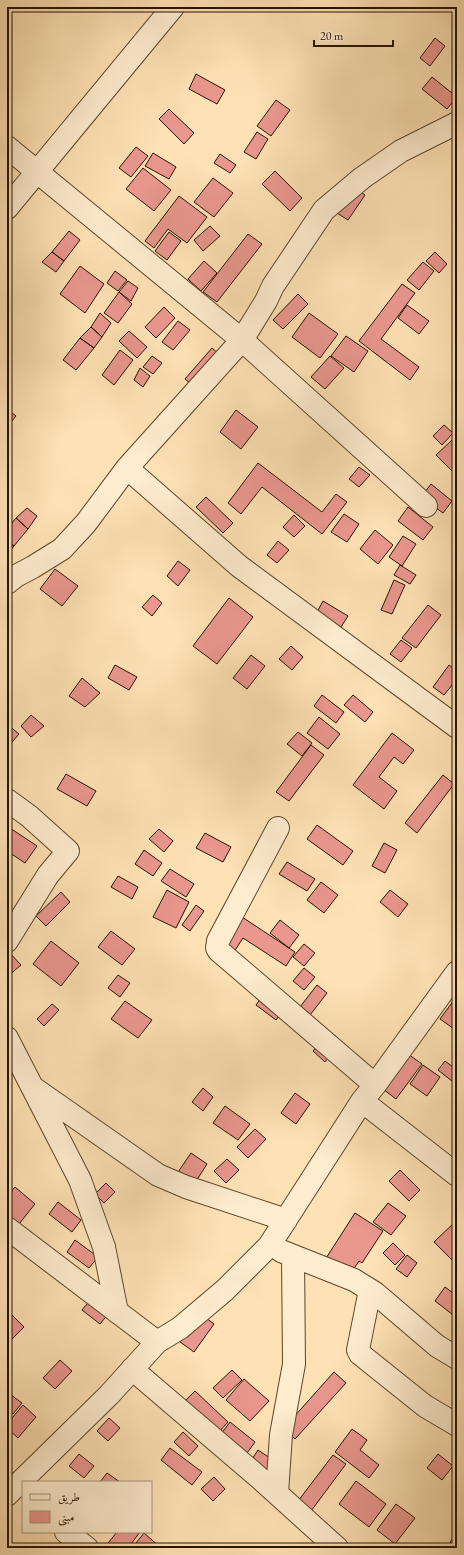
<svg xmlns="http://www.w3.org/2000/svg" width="464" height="1555" viewBox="0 0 464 1555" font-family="'EB Garamond',Amiri,serif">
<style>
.building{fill:#ea978e;stroke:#251300}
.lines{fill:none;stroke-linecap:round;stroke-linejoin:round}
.minor-casing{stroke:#5b462d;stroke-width:24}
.minor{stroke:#feecce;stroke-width:22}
</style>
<rect width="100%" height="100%" fill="#fee1b4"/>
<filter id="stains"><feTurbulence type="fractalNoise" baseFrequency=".005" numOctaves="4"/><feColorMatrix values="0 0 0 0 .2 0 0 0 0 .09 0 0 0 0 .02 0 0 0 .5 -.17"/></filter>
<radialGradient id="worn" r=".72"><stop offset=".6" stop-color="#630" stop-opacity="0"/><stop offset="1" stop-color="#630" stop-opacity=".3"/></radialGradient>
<path class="building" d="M435 38 445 46 430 66 420 58Z
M196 74 225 90 217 104 189 89Z
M432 77 457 97 447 109 422 89Z
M276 100 290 110 271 136 257 126Z
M169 109 194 133 184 144 159 119Z
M257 132 268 139 256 159 244 152Z
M136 147 148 156 131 177 119 168Z
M153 153 176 167 169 179 145 166Z
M220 154 236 165 230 173 214 163Z
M143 168 171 190 154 211 126 189Z
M275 171 302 198 290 211 262 184Z
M213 178 233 193 214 217 194 202Z
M354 187 365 195 348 220 337 213Z
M179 196 207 217 187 243 168 229 154 248 145 241Z
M210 226 220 236 203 251 194 240Z
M69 231 80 240 64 261 52 252Z
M169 232 181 241 167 260 155 251Z
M248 234 262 244 217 302 203 292Z
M52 252 64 261 56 272 42 262Z
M435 252 447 264 439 273 426 261Z
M204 261 217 273 201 291 188 279Z
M423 262 434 271 419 290 407 280Z
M80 266 104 284 85 313 60 294Z
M115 271 127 280 118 291 107 283Z
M128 281 138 288 131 301 119 292Z
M402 284 415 293 381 339 419 367 410 380 359 341Z
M119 292 132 304 118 323 104 313Z
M298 294 308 304 283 329 273 320Z
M407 305 429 321 419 334 398 318Z
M164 307 175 318 156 338 145 327Z
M100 313 111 323 102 337 91 327Z
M309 313 338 334 320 358 292 337Z
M178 321 190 330 173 350 162 342Z
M91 327 102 337 94 348 80 338Z
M129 331 147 347 137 358 119 341Z
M346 336 368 351 354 372 331 356Z
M80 338 94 348 76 370 63 360Z
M212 348 223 358 197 389 185 379Z
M120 350 133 360 114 385 102 375Z
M152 356 162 363 153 374 143 367Z
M330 356 344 368 325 389 311 377Z
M140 368 150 376 143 387 134 380Z
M7 409 16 416 7 427Z
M236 410 258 427 241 449 220 432Z
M444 425 453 433 442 445 433 436Z
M452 440 457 445V473L455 474 436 455Z
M258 463 322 512 336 494 347 502 322 534 262 487 241 514 228 503Z
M359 467 370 475 359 487 349 479Z
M431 484 452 501 443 513 421 497Z
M206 497 233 523 223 533 196 507Z
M408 507 433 527 423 540 398 521Z
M27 508 37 516 28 529 16 518Z
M344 514 359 524 347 542 331 532Z
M294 515 305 526 294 537 283 527Z
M16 518 28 529 14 546 7 540V529Z
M375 530 393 545 378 564 360 549Z
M403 536 416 544 402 566 389 557Z
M7 541 14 546 7 555Z
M278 541 289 550 277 563 267 555Z
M178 561 190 570 178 586 167 576Z
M400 565 416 575 410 584 394 575Z
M55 569 78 586 62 606 40 589Z
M394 580 405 585 392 614 381 610Z
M153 595 162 603 152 616 142 607Z
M229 598 253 617 217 664 193 646Z
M323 601 348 616 339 630 315 616Z
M428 605 441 615 416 648 402 638Z
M401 640 412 648 401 662 390 654Z
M291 646 303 657 292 670 279 659Z
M251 655 265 666 247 689 233 678Z
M115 665 137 677 129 690 108 678Z
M449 665 457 671V679L444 695 433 687Z
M82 678 100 693 85 707 69 696Z
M322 695 344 712 336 723 314 706Z
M353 695 373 712 365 722 344 705Z
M31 715 44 726 31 737 21 726Z
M319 717 340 734 328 749 307 733Z
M7 724 19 734 7 748Z
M298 732 312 743 302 756 287 744Z
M392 733 414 750 403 764 394 757 379 777 397 791 384 809 353 785Z
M311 745 324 755 289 801 276 792Z
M66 774 96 791 87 806 57 789Z
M443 775 454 784 417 833 405 823Z
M317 825 353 851 343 865 307 839Z
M10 828 37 846 25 863 7 851V833Z
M159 829 173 841 164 852 149 839Z
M205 833 231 847 223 862 196 848Z
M384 843 397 850 385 873 372 866Z
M144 850 162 863 153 876 135 864Z
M287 862 315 879 307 891 279 874Z
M170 869 194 884 186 897 161 881Z
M118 876 138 887 132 899 111 887Z
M321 882 338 895 324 913 307 900Z
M167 890 189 902 176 928 153 917Z
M390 890 408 904 398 917 380 902Z
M61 892 70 902 46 926 36 916Z
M196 905 204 911 190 931 182 925Z
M239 915 295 952 286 966 243 938 224 967 211 958Z
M280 920 299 935 289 948 270 933Z
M111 931 135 949 122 965 98 947Z
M51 941 79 963 61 986 33 964Z
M304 944 315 953 304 966 293 957Z
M7 950 21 965 7 977Z
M304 968 315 977 304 990 293 981Z
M118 975 130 983 120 997 108 988Z
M317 985 327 993 310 1015 300 1007Z
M266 991 286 1007 276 1020 256 1005Z
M457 996V1031L440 1019Z
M125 1001 152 1020 138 1038 111 1019Z
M52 1004 59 1010 44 1026 37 1019Z
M324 1038 336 1049 325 1062 313 1051Z
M408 1054 422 1064 396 1099 383 1089Z
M445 1061 457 1070V1085L438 1070Z
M423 1065 440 1077 427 1096 410 1084Z
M203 1088 213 1097 203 1111 192 1102Z
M295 1093 310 1104 296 1124 281 1113Z
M225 1106 250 1124 238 1140 213 1123Z
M255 1129 266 1139 248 1158 237 1147Z
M191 1153 207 1164 193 1186 176 1175Z
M227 1159 239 1170 226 1183 214 1171Z
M400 1170 420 1190 409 1201 389 1181Z
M106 1183 115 1192 104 1203 95 1194Z
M15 1187 35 1204 19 1224 7 1215V1196Z
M58 1202 81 1220 72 1232 49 1214Z
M388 1203 406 1216 391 1235 373 1222Z
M355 1213 383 1231 362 1263 359 1261 345 1282 321 1266Z
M457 1220V1264H456L434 1242Z
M75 1240 98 1257 89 1268 67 1252Z
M393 1243 405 1255 395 1265 383 1253Z
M407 1255 417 1263 407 1277 396 1269Z
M445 1287 457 1296V1318L435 1301Z
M92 1298 109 1313 100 1324 82 1310Z
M7 1310 24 1327 7 1344Z
M197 1311 214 1324 194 1352 176 1339Z
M60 1360 72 1371 55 1389 43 1378Z
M232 1370 242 1380 223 1398 213 1388Z
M334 1372 346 1383 295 1439 284 1428Z
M244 1379 269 1401 250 1421 226 1400Z
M195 1391 228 1422 206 1446 183 1403Z
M7 1392 22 1403 13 1414 7 1409Z
M23 1405 36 1417 18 1438 7 1428V1424Z
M109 1418 120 1428 108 1441 97 1431Z
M230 1422 255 1442 247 1453 221 1434Z
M352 1429 367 1440 360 1450 379 1465 369 1478 335 1452Z
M183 1432 198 1446 189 1456 174 1442Z
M170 1448 202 1472 192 1485 161 1460Z
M258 1450 276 1462 261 1485 243 1473Z
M79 1454 94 1466 84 1478 69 1466Z
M438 1454 453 1466 442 1480 427 1468Z
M333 1455 346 1464 308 1515 295 1505Z
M107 1473 120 1482H100Z
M214 1477 225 1489 213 1501 201 1489Z
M356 1481 386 1504 369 1527 339 1504Z
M396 1504 415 1518 395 1544 377 1530Z
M117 1532H140L128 1548H104Z
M144 1533 161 1548H132Z
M457 1533V1548L450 1542Z"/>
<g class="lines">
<defs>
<path id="minor" d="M7 147 242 340 426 506
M7 208 173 7
M127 468 239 566 457 727
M7 583 16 576 33 567 62 549 86 523 127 468 242 340 266 301 273 286 324 210 362 178 401 151 457 123
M7 800 29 816 68 851 48 875 7 941
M278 828 218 941 217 948 219 951 375 1085
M7 1038 80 1180 104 1247 117 1312
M35 1089 158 1175 186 1187 286 1220
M362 1101 457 1175
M7 1228 157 1342
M281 1251 354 1280 375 1293 437 1346 457 1358
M370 1290 358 1350 360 1354 425 1406 457 1425
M132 1369 263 1481 337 1548
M277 1493 281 1435 294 1364 293 1256
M7 1495 109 1395 157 1342 180 1328 225 1290 269 1246 362 1101 375 1085 457 972
M66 1532 87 1548"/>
</defs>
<use href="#minor" class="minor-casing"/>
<use href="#minor" class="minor"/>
</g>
<rect width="464" height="1555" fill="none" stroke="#fee1b4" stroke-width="24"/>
<rect x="8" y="8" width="448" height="1539" fill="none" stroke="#251300" stroke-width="2"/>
<rect x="12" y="12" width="440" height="1531" fill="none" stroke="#251300"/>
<rect x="22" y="1481" width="130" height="52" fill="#feecce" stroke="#a7957c"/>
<rect x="30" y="1494" width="20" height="6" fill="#feecce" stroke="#a7957c"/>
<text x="58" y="1501" font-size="12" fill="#251300">طريق</text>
<rect x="30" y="1511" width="20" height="12" fill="#ea978e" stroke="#a7957c"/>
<text x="58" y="1521" font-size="12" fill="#251300">مبنى</text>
<path d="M314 40v6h79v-6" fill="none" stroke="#251300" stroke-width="2"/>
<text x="320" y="40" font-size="12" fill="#251300" stroke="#feecce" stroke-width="3" paint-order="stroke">20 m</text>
<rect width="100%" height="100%" filter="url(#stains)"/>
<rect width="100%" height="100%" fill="url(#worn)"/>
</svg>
